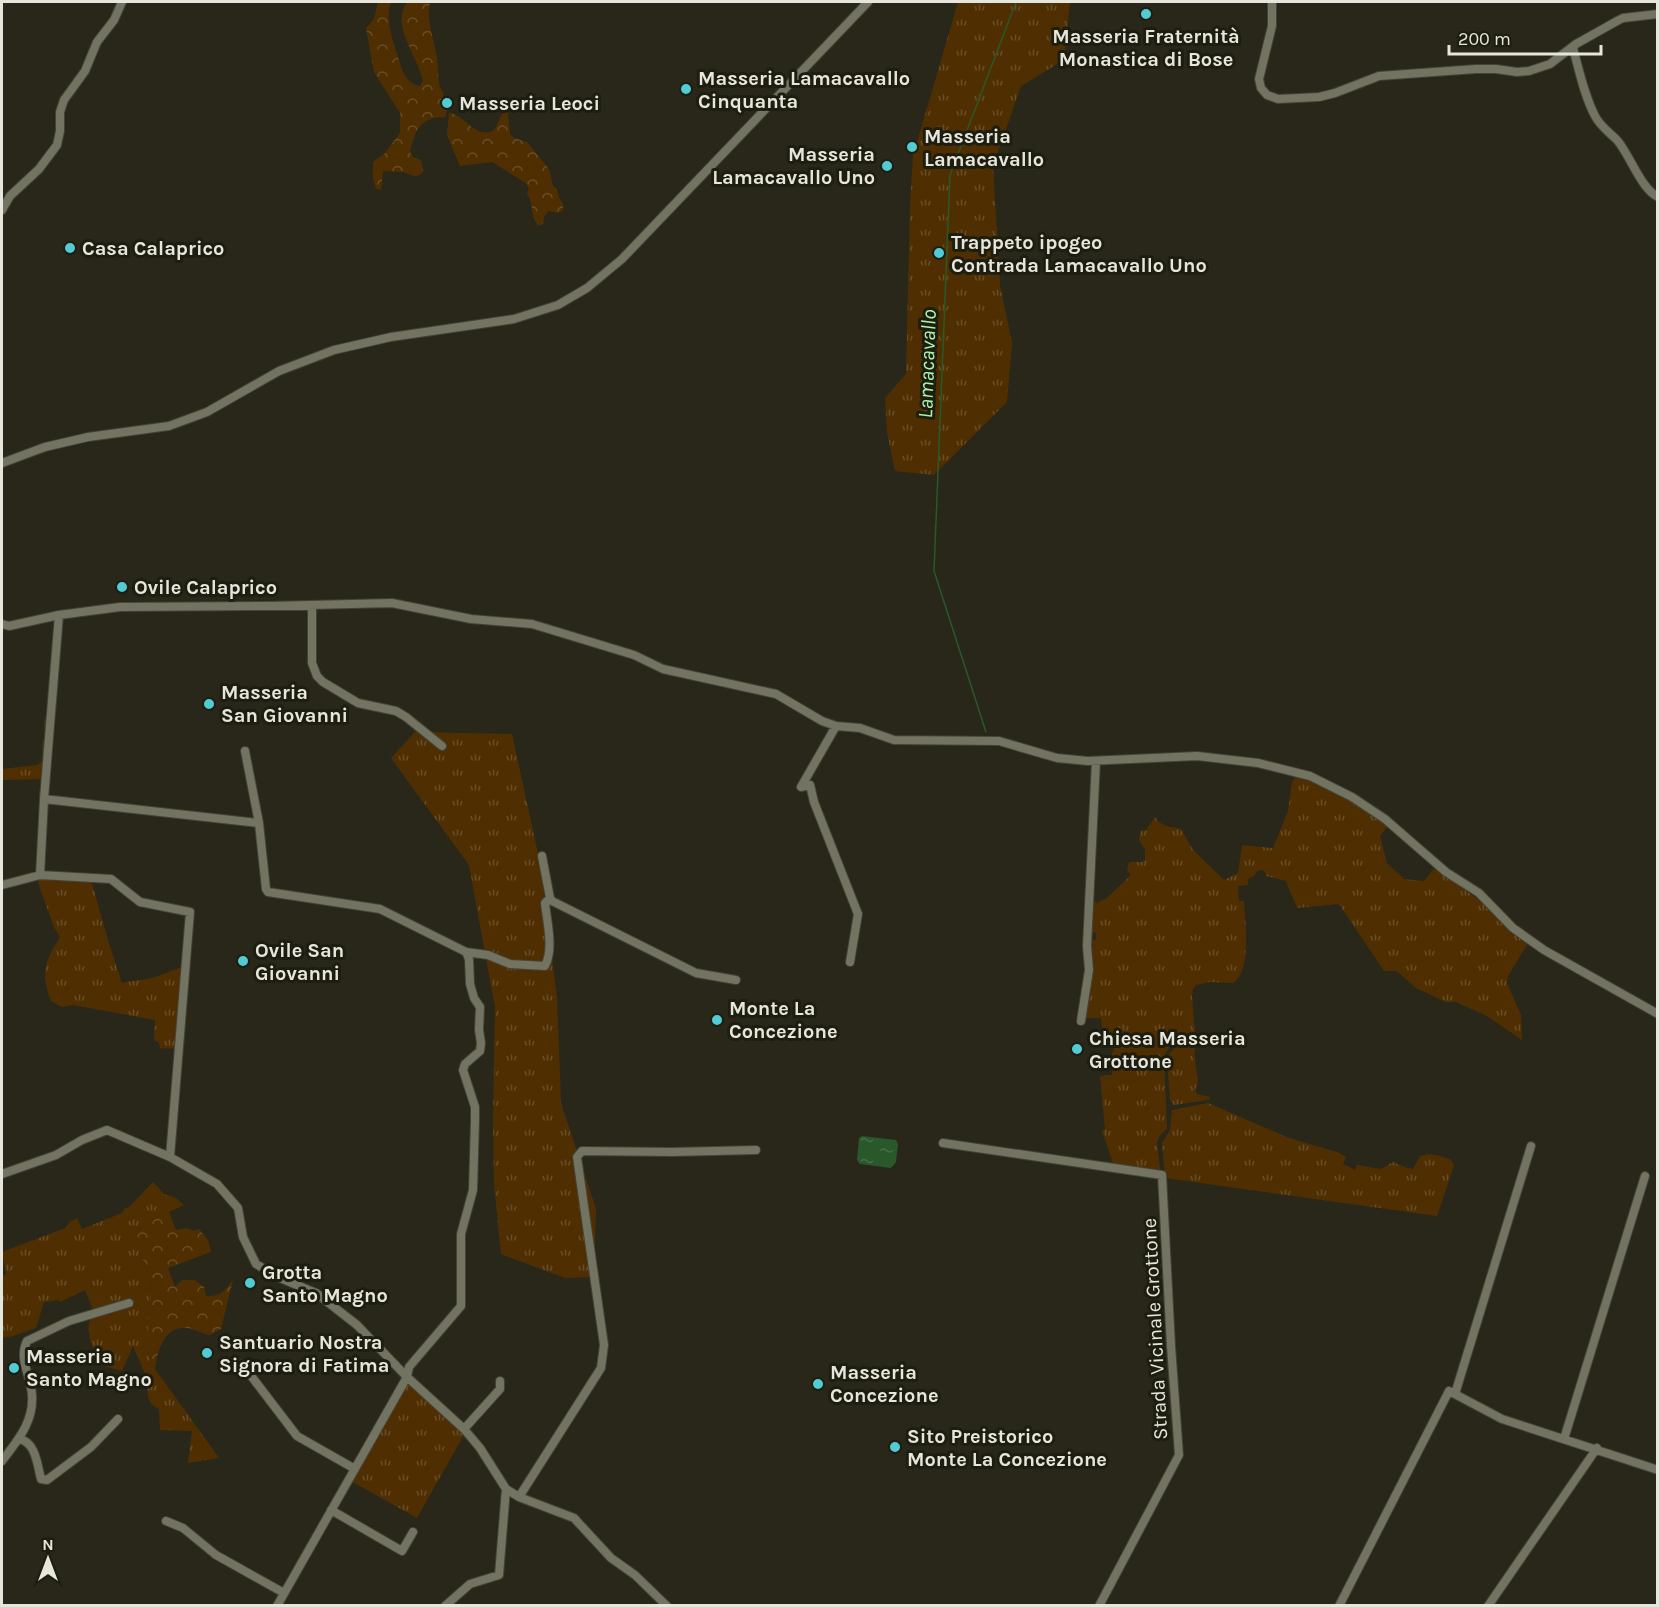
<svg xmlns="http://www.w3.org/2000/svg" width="1659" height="1607" viewBox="0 0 1659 1607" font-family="Karla,sans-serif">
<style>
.grass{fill:url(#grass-tufts)}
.forest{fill:url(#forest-crowns)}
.water{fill:url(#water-ripples)}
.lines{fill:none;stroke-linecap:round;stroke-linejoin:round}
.stream{stroke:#29582a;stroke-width:1.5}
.minor-casing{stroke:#444338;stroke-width:10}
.minor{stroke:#737362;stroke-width:8}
.poi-dot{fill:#51ccd4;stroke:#1e1e10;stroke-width:2}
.labels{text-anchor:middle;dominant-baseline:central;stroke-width:6;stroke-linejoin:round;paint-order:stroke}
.poi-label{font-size:20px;font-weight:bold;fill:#e6e6dd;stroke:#1e1e10;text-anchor:start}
.street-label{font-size:20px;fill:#e6e6dd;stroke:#1e1e10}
.water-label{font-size:21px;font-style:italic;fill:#acf4ac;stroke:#1e1e10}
</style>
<defs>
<pattern id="grass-tufts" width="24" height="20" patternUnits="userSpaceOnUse" patternTransform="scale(1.5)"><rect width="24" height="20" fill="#4f2f02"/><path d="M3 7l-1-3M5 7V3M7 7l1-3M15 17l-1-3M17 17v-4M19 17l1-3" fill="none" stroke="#684d26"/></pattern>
<pattern id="forest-crowns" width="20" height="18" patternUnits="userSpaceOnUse" patternTransform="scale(1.5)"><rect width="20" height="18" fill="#4f2f02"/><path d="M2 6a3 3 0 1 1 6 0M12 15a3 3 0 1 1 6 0" fill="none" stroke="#684d26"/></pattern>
<pattern id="water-ripples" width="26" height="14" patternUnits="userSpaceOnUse" patternTransform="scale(1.5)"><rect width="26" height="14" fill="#29582a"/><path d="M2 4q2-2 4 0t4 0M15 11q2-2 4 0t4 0" fill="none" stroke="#487048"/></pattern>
</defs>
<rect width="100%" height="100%" fill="#282719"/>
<path class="grass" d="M958 2H1070L1064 60 1021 86 993 166 1000 285 1012 343 1007 402 934 475 895 471 887 432 885 398 906 374 910 205 913 156Z
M47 718 41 779 2 780V769L38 765 43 759 42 748 45 732 44 720Z
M415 732 512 734 537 849 543 887 557 998 561 1103 596 1209 594 1277 565 1278 501 1254 494 1184 493 1120 495 1007 469 865 391 758Z
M1297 775 1328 786 1359 805 1388 826 1380 836 1387 863 1404 879 1424 881 1435 868 1484 904 1496 917 1528 943 1508 976 1507 983 1521 1015 1522 1040 1487 1016 1456 1002H1446L1416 988 1397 971H1384L1339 904 1297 908 1286 881 1266 876 1265 872 1262 870 1257 871 1254 876 1248 879V885L1238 886 1239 901H1244C1245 921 1252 971 1233 983L1209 982 1196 985 1193 989 1192 996 1195 1034C1184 1045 1167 1041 1164 1059L1167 1128 1159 1137 1157 1143 1160 1169 1158 1172 1116 1166 1113 1163 1102 1131 1105 1130 1100 1076 1112 1075V1053L1114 1050 1111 1041 1103 1038 1101 1018H1086L1091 973 1092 940H1096V933L1093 932 1090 925 1092 900 1097 903 1107 898 1129 877 1130 874 1127 870 1129 862H1142L1145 860V849L1139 840 1141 831 1146 830 1155 817C1159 826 1172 827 1181 829L1193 850 1224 880 1238 873 1242 845 1273 848 1288 811 1292 782Z
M46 878 91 880 110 947 122 983C133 980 150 980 158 976 166 973 173 970 182 967L177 1049 160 1048 159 1043 154 1040 155 1020 73 1005 62 1007 51 1001C40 972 45 962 60 937L54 927 38 883 39 879Z
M1197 1040 1194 1053 1198 1082 1195 1090 1197 1094 1210 1097 1209 1100 1174 1105 1170 1100 1167 1060C1170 1046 1184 1043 1197 1040Z
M1208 1103 1289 1138 1337 1152 1346 1157 1343 1164 1355 1170 1357 1165 1381 1169 1393 1162 1407 1168 1413 1169 1420 1156C1432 1152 1440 1156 1451 1160L1454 1165 1437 1216 1165 1178 1162 1143 1170 1130 1172 1110Z
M153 1182 164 1194 176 1198 184 1205 131 1230 150 1277 152 1310 150 1362 219 1458 188 1463 192 1431 160 1430 159 1409C145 1403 149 1392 146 1379 144 1368 137 1357 133 1346L122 1371 100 1365C94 1348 81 1329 94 1312L85 1290 60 1302 59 1300 44 1302 36 1328 13 1336 2 1338V1277L6 1274 2 1252 65 1228 70 1222 77 1218 82 1229 122 1213 125 1208H128Z
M407 1377 465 1433 417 1518 351 1481Z"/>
<path class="forest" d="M378 2H391C383 22 397 50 402 70 406 78 411 85 420 86L423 81C418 56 390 26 407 2H430C426 22 434 38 437 58 439 70 436 85 444 94L440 104 448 107 445 117C420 117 415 130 410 152L413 157 421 160 423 171 420 175 414 176 403 172 383 171 381 190 376 189 373 178V162L385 153 400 133V113L374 72 366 28 374 19Z
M505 111 508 112 510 134 514 138 527 142 549 169 553 186 557 189 559 198 563 204V210L558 213 549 211 544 217 543 224 538 226 533 217 531 202 527 193 529 189 526 183 492 162 460 166 447 135 449 113C465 114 474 139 492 131 499 127 498 116 505 111Z
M169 1212 176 1230 187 1228 193 1231 199 1229 208 1240 211 1252 168 1268 175 1287 182 1280H195L204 1287 206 1296C220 1297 225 1291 233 1280L221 1329 210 1335C202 1334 195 1329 187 1328 165 1325 157 1351 155 1369L150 1362 147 1315 152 1310 150 1277 131 1230Z"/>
<path class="water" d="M862 1136 896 1140 898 1144 896 1162 891 1168 860 1164 857 1160 859 1138Z"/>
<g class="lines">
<path class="stream" d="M986 732 934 571 950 175 1016 2"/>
<defs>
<path id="minor" d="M1272 2V26L1259 79 1261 88 1267 95 1278 99 1319 97 1335 93 1379 76 1476 69H1496L1517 72 1529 71 1550 64 1576 44 1617 21 1623 18 1658 14
M1573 48C1579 70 1584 95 1595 116 1600 126 1609 132 1617 140 1630 155 1641 189 1658 197
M2 210 10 196 39 169 57 145 60 131V112L64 100 85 71 97 42 114 20 122 2
M2 463 45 447 88 437 169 426 207 412 279 371 334 350 391 337 514 319 558 305 587 288 622 259 868 2
M312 606V663L317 676 323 682 358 703 396 711 406 717 442 746
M2 624 9 626 59 615 120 607 268 606 392 603 471 619 532 624 634 655 663 669 776 694 822 721 836 726 860 728 894 740 999 741 1057 758 1088 761 1197 756 1258 763 1310 776 1352 797 1385 819 1446 872 1479 893 1513 928 1544 950 1658 1014
M836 726 801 787 810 785 814 802 858 914 850 962
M245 751 259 823 266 889 268 892 380 909 466 952 488 955 510 964 545 966C554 949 547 922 545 903L550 898 552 901 696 973 736 980
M44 799 259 823
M542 856 550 898
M40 875 44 799 59 615
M2 885 40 875 111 879 140 902 190 912 170 1157
M1081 1021 1089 970 1087 946 1096 761
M943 1143 1162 1175 1171 1346 1179 1455 1099 1606
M2 1174 56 1155 82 1140 107 1130 170 1157 217 1184 238 1208 243 1237 256 1264 280 1278 316 1293 357 1325 407 1377 464 1429 480 1448 506 1489 519 1497 574 1518 611 1558 635 1575 667 1606
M242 1364 297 1436 355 1469
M1455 1394 1531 1146
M464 1429 500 1389V1381
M19 1439C36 1442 37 1464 41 1479L47 1480 91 1447 118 1419
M1564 1439 1645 1176
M2 1461C17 1441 34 1422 32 1395 31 1376 18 1359 27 1341L69 1321 129 1303
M519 1497 601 1368 604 1345 577 1157 582 1151 672 1152 756 1150
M331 1510 402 1551 413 1532
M166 1521 183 1528 216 1555 284 1593
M277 1606 407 1377 409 1367 461 1306V1234L473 1190 475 1120V1107L463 1070 465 1064 480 1051 481 1043 479 1030 480 1007 474 998 470 984 469 959 466 952
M445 1606 470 1584 499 1575 506 1489
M1339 1606 1449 1391 1502 1419 1658 1470
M1488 1606 1597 1448"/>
</defs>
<use href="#minor" class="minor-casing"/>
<use href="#minor" class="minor"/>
</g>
<g class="poi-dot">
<circle cx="1146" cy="14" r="6"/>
<circle cx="686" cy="89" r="6"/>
<circle cx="447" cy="103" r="6"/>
<circle cx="912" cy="147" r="6"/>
<circle cx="887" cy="166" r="6"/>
<circle cx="70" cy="248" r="6"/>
<circle cx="939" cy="253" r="6"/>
<circle cx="122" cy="587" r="6"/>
<circle cx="209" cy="704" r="6"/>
<circle cx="243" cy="961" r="6"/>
<circle cx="717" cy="1020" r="6"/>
<circle cx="1077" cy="1049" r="6"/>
<circle cx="250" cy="1283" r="6"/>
<circle cx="207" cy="1353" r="6"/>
<circle cx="14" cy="1368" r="6"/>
<circle cx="818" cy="1384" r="6"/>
<circle cx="895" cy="1447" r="6"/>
</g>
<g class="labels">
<g class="poi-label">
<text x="1146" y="36" text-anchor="middle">Masseria Fraternità<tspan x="1146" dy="23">Monastica di Bose</tspan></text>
<text x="698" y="78">Masseria Lamacavallo<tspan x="698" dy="23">Cinquanta</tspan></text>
<text x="459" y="103">Masseria Leoci</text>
<text x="924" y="136">Masseria<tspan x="924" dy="23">Lamacavallo</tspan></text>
<text x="875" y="154" text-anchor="end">Masseria<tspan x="875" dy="23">Lamacavallo Uno</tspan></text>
<text x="951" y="242">Trappeto ipogeo<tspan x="951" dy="23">Contrada Lamacavallo Uno</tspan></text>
<text x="82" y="248">Casa Calaprico</text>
<text x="134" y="587">Ovile Calaprico</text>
<text x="221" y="692">Masseria<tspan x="221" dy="23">San Giovanni</tspan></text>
<text x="255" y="950">Ovile San<tspan x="255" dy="23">Giovanni</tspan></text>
<text x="729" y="1008">Monte La<tspan x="729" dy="23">Concezione</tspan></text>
<text x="1089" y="1038">Chiesa Masseria<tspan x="1089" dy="23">Grottone</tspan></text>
<text x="262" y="1272">Grotta<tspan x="262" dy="23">Santo Magno</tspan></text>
<text x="219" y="1342">Santuario Nostra<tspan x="219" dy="23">Signora di Fatima</tspan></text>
<text x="26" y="1356">Masseria<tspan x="26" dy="23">Santo Magno</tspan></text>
<text x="830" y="1372">Masseria<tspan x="830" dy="23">Concezione</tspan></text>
<text x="907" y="1436">Sito Preistorico<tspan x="907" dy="23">Monte La Concezione</tspan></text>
</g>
<g class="street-label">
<text transform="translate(1155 1329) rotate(-93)">Strada Vicinale Grottone</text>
</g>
<g class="water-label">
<text transform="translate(927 364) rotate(-88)">Lamacavallo</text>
</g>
</g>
<rect width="1659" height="1607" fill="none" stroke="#e6e6dd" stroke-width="6"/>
<g transform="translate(48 1559)" stroke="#1e1e10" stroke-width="4.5" paint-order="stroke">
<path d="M0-4.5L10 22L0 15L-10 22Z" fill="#e6e6dd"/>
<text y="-9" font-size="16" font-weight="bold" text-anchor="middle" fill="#e6e6dd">N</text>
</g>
<path d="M1449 45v9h152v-9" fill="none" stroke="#e6e6dd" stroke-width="3"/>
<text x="1458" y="45" font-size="18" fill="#e6e6dd" stroke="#1e1e10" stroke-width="4.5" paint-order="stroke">200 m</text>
</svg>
